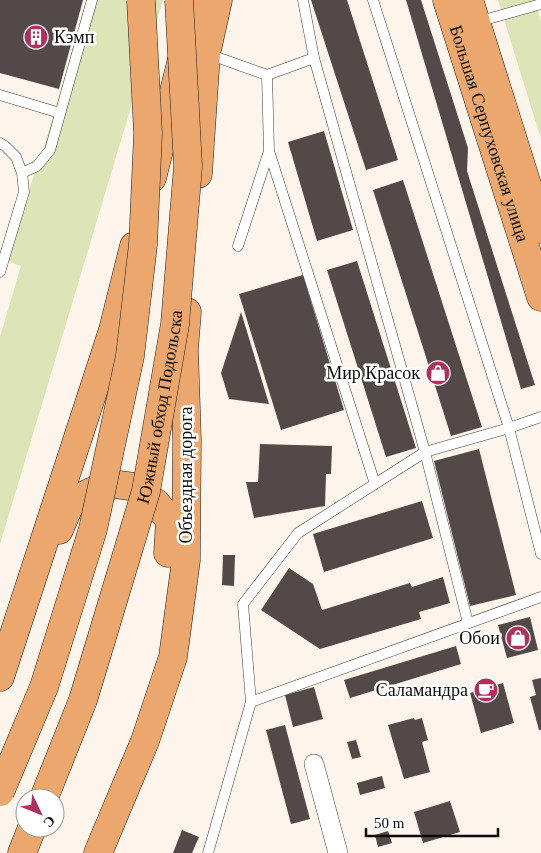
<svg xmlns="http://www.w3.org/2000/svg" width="541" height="853" viewBox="0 0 541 853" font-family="'Times New Roman',serif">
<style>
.green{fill:#dce4b8}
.building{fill:#524948}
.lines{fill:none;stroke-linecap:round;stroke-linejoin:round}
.lane-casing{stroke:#3e3e3e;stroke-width:11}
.street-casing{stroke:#3e3e3e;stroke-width:20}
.primary-casing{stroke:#1c1c1c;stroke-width:29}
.lane{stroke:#fff;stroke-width:10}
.street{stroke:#fff;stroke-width:19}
.primary{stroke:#eba76d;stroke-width:28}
.primary-bridge-casing{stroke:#1c1c1c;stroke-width:29;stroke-linecap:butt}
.primary-bridge{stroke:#eba76d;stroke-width:28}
.labels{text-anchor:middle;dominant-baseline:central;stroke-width:5;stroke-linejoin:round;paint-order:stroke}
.poi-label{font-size:18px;fill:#0b0b0b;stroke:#fff;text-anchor:end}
.street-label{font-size:18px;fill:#0b0b0b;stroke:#fff}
</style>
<rect width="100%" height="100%" fill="#fdf4eb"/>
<path class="green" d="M88 0H163L0 544V337L21 266 4 260 44 147Z
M498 0H534L541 21V139Z"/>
<path class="building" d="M0 0H83L59 89 0 73Z
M311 0H347L398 160 366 170Z
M406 0H421L468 148 467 171 535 385 521 389Z
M324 131 353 230 317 241 288 142Z
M403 180 482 427 451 436 373 190Z
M357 261 416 448 386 457 327 270Z
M303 275 344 410 281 430 239 294Z
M241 312 269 404 229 399 221 373Z
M260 444 332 446 331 474H326L325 506 254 518 246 482H258Z
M479 449 516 595 470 606 434 461Z
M422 501 433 538 324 572 313 534Z
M223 555H235L234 586 222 585Z
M289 568 313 584 322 610 410 583 412 587 443 577 450 603 419 612 421 619 320 649 261 610Z
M530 617 538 650 507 658 498 625Z
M456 646 461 664 350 698 344 680Z
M541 678V730H539L530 697 536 695 532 680Z
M503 683 514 723 481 733 470 693Z
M314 687 323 719 293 727 285 695Z
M414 718 415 720 422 718 428 740 422 742 430 772 404 779 388 725Z
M285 725 310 819 291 824 266 730Z
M356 740 361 757 352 759 347 742Z
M382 776 385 788 360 795 357 783Z
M450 801 460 832 423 843 414 812Z
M182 830 199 837 192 853H173Z
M388 831 392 843 378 847 375 835Z"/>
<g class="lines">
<defs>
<path id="lane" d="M303 0 314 58
M373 0 509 428 541 554
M477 22 541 4
M208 54 267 75 314 58 425 452 468 623
M267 75 269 151 375 484
M0 95 60 113
M0 143 5 146 16 157 22 173 24 192 0 272
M22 173 37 166 50 150 92 0
M238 246 269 151
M251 702 243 604 298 533 425 452 509 428 541 417
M208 853 251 702 541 597"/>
<path id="street" d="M314 764 338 853"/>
<g id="primary">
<path id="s1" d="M447 0 541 297"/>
<path d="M469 0 541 229"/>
<path d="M198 174 206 54 218 0"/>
<path d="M152 178 197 0"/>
<path d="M59 530 71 502 91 492 114 484 135 487 156 503 170 520 168 553"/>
<path d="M0 677 113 330 134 246"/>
<path d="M22 853 32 828"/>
<path d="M98 853 145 741 173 657 186 560 187 440 184 349 187 312"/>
</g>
</defs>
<use href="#lane" class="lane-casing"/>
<use href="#street" class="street-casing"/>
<use href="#primary" class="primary-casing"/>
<use href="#lane" class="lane"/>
<use href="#street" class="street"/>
<use href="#primary" class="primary"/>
<defs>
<g id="primary-bridge">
<path d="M0 792 44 687 93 529 130 356 143 245 148 133 141 0"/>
<path id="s2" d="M44 798 83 700 146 491 175 324 188 166 179 0"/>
</g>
</defs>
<use href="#primary-bridge" class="primary-bridge-casing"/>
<use href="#primary-bridge" class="primary-bridge"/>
</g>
<defs>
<symbol id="building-disc" viewBox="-11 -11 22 22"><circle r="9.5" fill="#ac315c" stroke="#fff"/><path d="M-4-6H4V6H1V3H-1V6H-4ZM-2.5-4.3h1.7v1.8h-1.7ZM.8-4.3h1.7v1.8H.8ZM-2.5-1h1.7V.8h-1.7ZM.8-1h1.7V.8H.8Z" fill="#fff"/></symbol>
<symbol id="shop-disc" viewBox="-11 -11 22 22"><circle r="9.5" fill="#ac315c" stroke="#fff"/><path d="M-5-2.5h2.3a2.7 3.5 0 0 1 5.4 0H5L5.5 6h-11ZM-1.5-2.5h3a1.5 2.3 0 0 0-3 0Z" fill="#fff"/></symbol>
<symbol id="cafe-disc" viewBox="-11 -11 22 22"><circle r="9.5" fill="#ac315c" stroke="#fff"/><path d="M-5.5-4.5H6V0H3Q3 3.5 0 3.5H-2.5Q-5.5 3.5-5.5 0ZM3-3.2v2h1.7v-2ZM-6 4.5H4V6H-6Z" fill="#fff"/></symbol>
</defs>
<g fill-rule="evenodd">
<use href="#building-disc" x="22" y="23" width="28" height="28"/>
<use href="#shop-disc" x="424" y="359" width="28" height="28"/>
<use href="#shop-disc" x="504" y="624" width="28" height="28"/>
<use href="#cafe-disc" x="472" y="676" width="28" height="28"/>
</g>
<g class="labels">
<g class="poi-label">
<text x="54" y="37" text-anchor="start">Кэмп</text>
<text x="420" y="373">Мир Красок</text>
<text x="500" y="638">Обои</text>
<text x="468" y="690">Саламандра</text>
</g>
<g class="street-label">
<text stroke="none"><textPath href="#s1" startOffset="140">Большая Серпуховская улица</textPath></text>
<text stroke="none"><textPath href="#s2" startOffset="409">Южный обход Подольска</textPath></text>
<text transform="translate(186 475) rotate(-90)">Объездная дорога</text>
</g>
</g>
<g transform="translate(40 813) rotate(133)"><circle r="24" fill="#ffffff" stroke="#9d9d9d"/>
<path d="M0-4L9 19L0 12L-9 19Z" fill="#ac315c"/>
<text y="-8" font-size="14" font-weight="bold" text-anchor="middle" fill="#0b0b0b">С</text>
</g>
<path d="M366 828v8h132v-8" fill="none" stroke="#0b0b0b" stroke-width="2.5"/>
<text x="374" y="828" font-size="15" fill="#0b0b0b" stroke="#ffffff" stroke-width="4" paint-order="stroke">50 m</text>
</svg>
